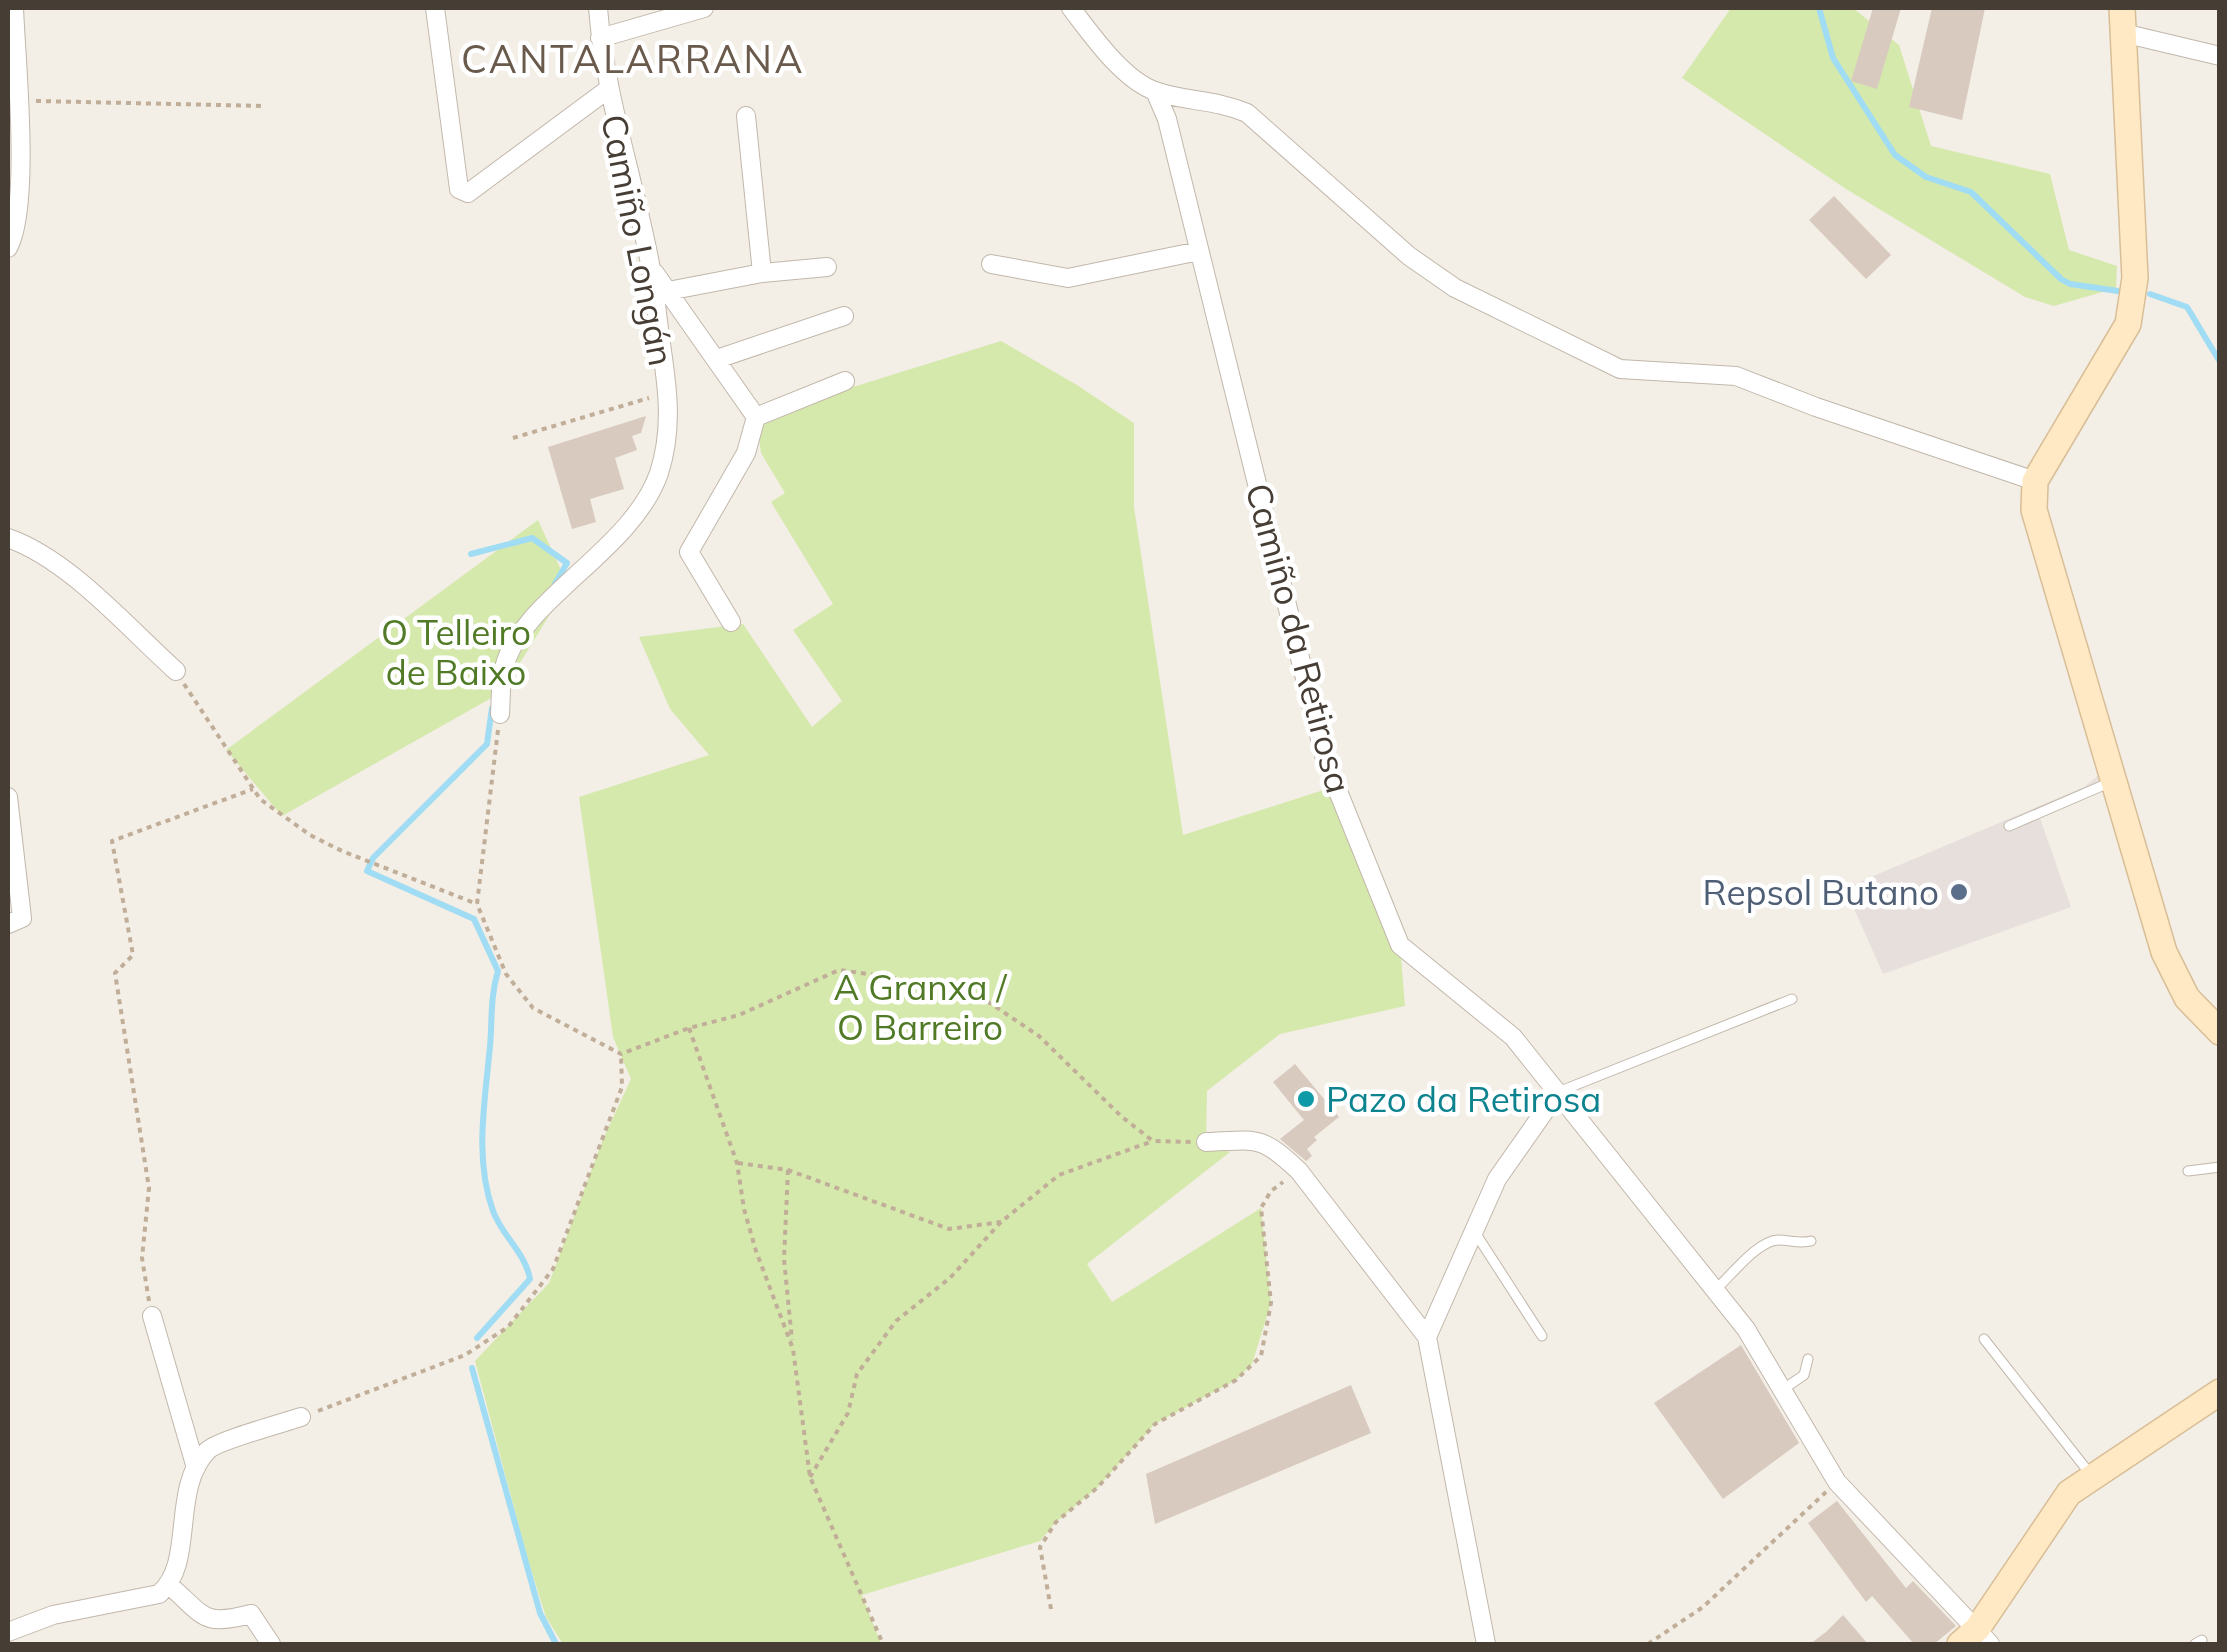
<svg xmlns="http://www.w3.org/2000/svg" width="2227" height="1652" viewBox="0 0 2227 1652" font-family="Mulish,sans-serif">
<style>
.industrial{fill:#e6dfdb}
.green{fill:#d6e9ad}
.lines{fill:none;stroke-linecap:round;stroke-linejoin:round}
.stream{stroke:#a0dcf3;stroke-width:6}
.building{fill:#d8cabe}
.lane-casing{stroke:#c2b7ab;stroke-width:11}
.street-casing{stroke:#c2b7ab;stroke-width:20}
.secondary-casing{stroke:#d8be96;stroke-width:28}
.path{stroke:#c1ae99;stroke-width:4;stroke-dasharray:5 5;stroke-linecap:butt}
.lane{stroke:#fff;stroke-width:9}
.street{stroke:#fff;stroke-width:18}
.secondary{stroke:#ffe9c4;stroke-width:25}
.service-dot{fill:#5c6f8a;stroke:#fff;stroke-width:4}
.culture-dot{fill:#0f9aa8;stroke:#fff;stroke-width:4}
.labels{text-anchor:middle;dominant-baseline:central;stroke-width:9;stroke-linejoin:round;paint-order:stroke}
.street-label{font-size:35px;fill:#463d35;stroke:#fff}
.park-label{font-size:35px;fill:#517a26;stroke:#fff}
.service-label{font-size:35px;fill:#4e5e75;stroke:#fff;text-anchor:end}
.culture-label{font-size:35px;fill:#0d838f;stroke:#fff;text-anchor:start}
.neighbourhood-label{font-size:38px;letter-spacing:2.5px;fill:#6a5a4c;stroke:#fff}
</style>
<rect width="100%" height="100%" fill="#f3eee6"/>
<path class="industrial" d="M2100 774 2104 790 2040 818 2071 907 1883 974 1845 888 2084 787Z"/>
<path class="green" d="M1731 8H1853L1899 45 1931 146 2050 174 2069 250 2117 266 2116 288 2054 306 2025 297 1846 189 1682 78Z
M1001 341 1077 385 1134 423V507L1183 835 1336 786 1400 945 1405 1006 1280 1034 1207 1091 1206 1142 1230 1152 1087 1264 1112 1302 1261 1208 1271 1303 1252 1364 1236 1380 1155 1424 1097 1488 1056 1522 1040 1541 862 1595 881 1644H563L546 1617 528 1560 475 1361 549 1283 603 1139 631 1079 613 1037 579 797 709 755 670 709 639 637 743 624 812 727 842 701 793 630 833 604 771 502 785 493 761 453 756 417Z
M538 520 568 585 502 692 282 816 226 750Z"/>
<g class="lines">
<path class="stream" d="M1819 8 1833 58 1895 155 1926 177 1971 192 2061 279 2070 284 2118 291
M2150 294 2187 307 2220 362
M471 554 532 538 567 563 555 584
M477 1338 530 1279C525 1252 502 1236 493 1211 475 1160 484 1108 489 1056 493 1027 489 1000 498 971L474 919 367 871 373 858 487 744 492 708
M472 1368 540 1613 556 1644"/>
</g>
<path class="building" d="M1873 8H1901L1877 89 1851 81Z
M1932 8H1985L1962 120 1909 107Z
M1834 196 1891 255 1866 279 1809 220Z
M646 416 641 433 632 436 637 450 615 458 624 489 590 499 596 522 572 529 548 447Z
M1295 1064 1339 1117 1314 1137 1317 1140 1307 1149 1312 1156 1306 1161 1280 1139 1304 1120 1273 1082Z
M1741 1345 1799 1443 1723 1499 1654 1403Z
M1351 1385 1371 1433 1155 1524 1146 1474Z
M1837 1501 1906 1588 1913 1581 1956 1626 1934 1644H1914L1872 1596 1866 1602 1808 1523Z
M1843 1615 1868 1644H1810L1826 1632Z"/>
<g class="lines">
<defs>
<path id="lane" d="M2009 826 2111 782
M1558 1092 1792 999
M2188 1171 2220 1167
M1476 1234 1542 1336
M1715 1290C1731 1276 1757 1241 1778 1240 1790 1240 1799 1244 1811 1241
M1984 1339 2091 1475
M1782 1390 1804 1375 1808 1359
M2195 1644 2202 1640"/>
<path id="street" d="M435 8 459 189 468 193 607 90
M1071 8C1091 34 1123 80 1155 91 1186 102 1214 99 1247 113L1409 256 1455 288 1620 369 1736 376 1816 407 2035 481
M2123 33 2220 56
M600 38 704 8
M1155 91 1167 119 1325 759 1400 945 1513 1037 1746 1329 1837 1482 1990 1644
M8 248C31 206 16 60 14 8
M991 264 1068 278 1199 251
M654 272 756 417 746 453 689 552 731 622
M762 273 827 267
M668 291 762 273 746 116
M717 359 844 316
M756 417 845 381
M8 538C70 560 127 627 176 671
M500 714C501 699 500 683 504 668 520 600 632 551 659 473 674 427 667 384 660 337 657 315 655 292 651 269 635 181 605 98 598 8
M8 797 22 918 8 924
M1206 1142C1257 1140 1260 1134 1299 1171L1427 1337
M152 1316 196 1468
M169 1585C205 1616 202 1627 251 1614L271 1644
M8 1632 53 1615 159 1594C196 1563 170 1490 207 1451 216 1441 283 1423 301 1417
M1486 1644 1427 1337 1497 1179 1558 1092"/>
<path id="secondary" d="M2122 8 2135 278 2128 324 2035 481 2034 510 2164 952 2187 998 2220 1032
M1960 1644 1977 1629 2069 1493 2220 1392"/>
</defs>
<use href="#lane" class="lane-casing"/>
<use href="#street" class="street-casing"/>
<use href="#secondary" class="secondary-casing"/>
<path class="path" d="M36 101 266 106
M513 438 649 398
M184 684 260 799 310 835 342 851 477 904
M498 730 477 904 506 974 533 1008 621 1054 689 1028 739 1015 839 970 890 977 984 999 1039 1036 1122 1117 1153 1141 1191 1142
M689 1028 737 1163 744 1209 756 1251 793 1349 810 1477 883 1644
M738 1163 788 1170 949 1229 1001 1222
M788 1170 784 1259 792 1340
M149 1301 142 1258 149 1188 115 973 133 955 112 841 253 789
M318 1411 465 1355 508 1327 553 1269 622 1087 621 1054
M810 1477 848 1413 857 1374 896 1321 950 1278 1001 1222 1059 1175 1153 1141
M1051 1609 1040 1547 1056 1522 1097 1488 1155 1424 1236 1380 1261 1356 1271 1303 1261 1208 1271 1191 1283 1182
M1648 1644 1703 1607 1826 1492"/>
<use href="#lane" class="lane"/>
<use href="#street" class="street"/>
<use href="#secondary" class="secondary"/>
</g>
<circle class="service-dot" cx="1959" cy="892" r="10"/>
<circle class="culture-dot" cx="1306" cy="1099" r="10"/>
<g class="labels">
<g class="street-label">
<text transform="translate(638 240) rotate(79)">Camiño Longán</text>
<text transform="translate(1299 638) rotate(75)">Camiño da Retirosa</text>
</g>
<g class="park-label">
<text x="456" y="632">O Telleiro<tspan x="456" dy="40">de Baixo</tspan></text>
<text x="920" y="987">A Granxa /<tspan x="920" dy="40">O Barreiro</tspan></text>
</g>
<g class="service-label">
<text x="1939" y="892">Repsol Butano</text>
</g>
<g class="culture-label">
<text x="1326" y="1099">Pazo da Retirosa</text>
</g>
<g class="neighbourhood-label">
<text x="633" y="59">CANTALARRANA</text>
</g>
</g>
<rect width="2227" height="1652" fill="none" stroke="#463d35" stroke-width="20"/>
</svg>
